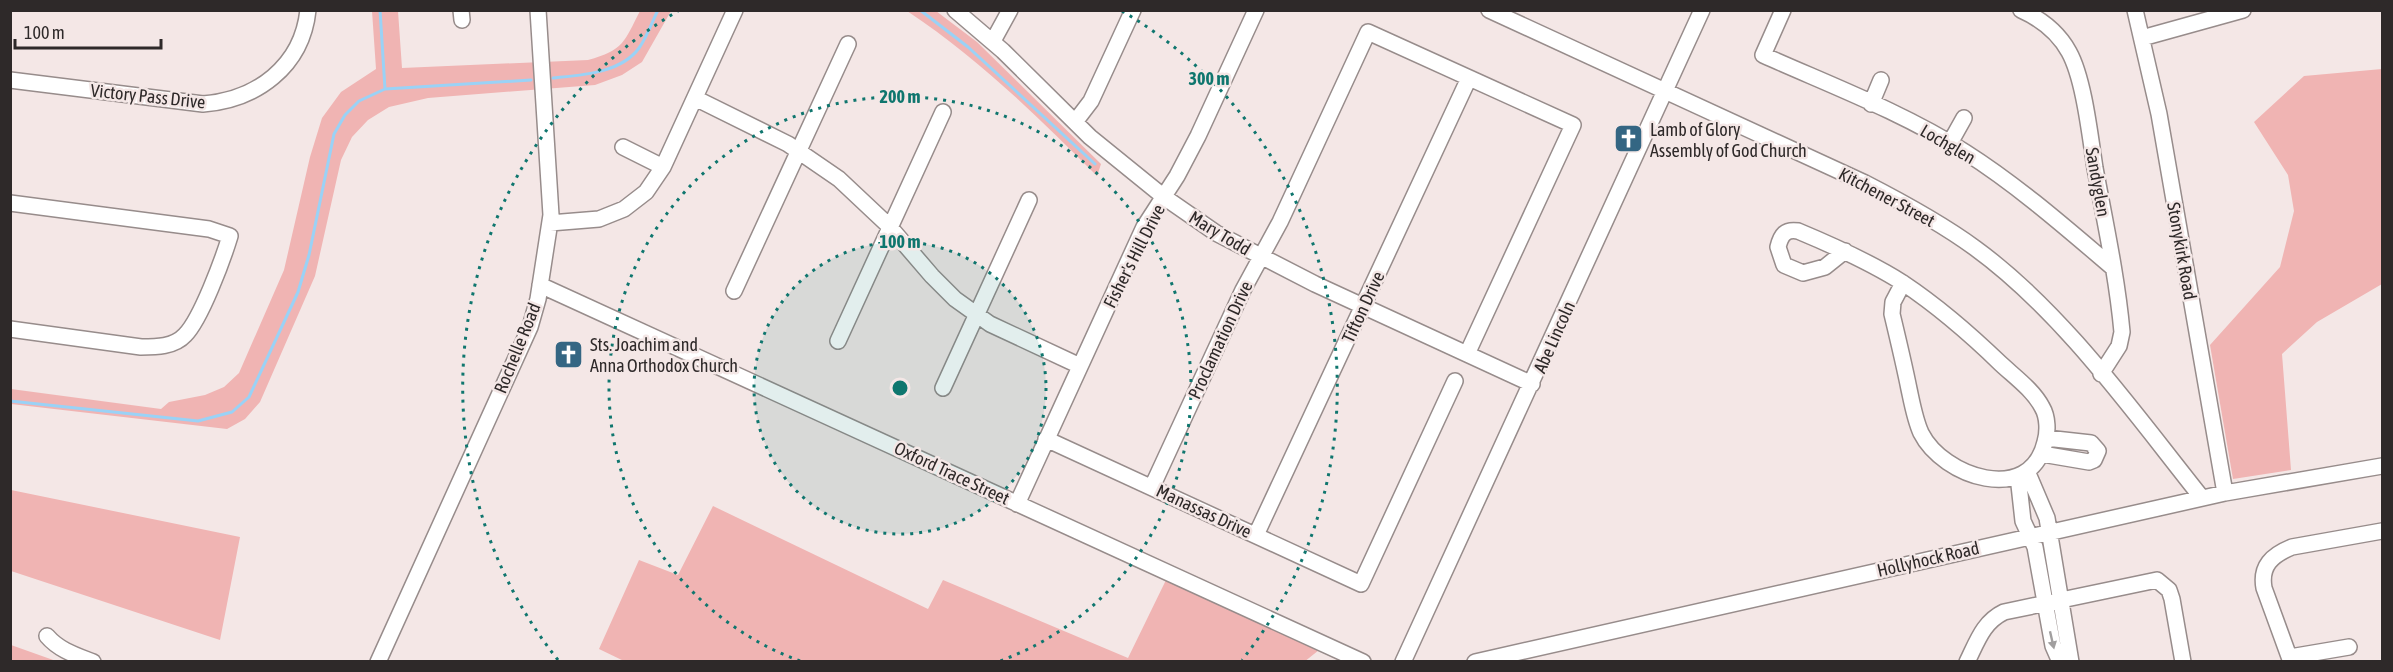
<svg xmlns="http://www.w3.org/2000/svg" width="2393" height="672" viewBox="0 0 2393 672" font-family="'Asap Condensed',sans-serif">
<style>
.green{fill:#f0b4b3}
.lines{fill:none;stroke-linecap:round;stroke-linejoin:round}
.stream{stroke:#9ad2f6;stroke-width:3}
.minor-casing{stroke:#978c8b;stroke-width:18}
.minor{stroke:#fff;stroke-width:15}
.oneway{fill:#a19f9f}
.ring{fill:none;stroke:#0f766e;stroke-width:3;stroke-dasharray:3 6}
.labels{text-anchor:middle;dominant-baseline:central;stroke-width:5;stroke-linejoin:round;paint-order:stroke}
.street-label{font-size:18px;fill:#2e2929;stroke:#f4e7e6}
.poi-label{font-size:18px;fill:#2e2929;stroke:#f4e7e6;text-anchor:start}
.centre{fill:#0f766e;stroke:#f4e7e6;stroke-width:3}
.ring-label{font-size:18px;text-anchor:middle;font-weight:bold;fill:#0f766e;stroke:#f4e7e6;stroke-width:5;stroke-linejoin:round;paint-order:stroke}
</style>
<rect width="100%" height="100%" fill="#f4e7e6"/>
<path class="green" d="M372 11H398L402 68 588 60C624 50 624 42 640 11H671L642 62 622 75 595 85 428 98 389 107 368 120 352 137 341 160 315 276 260 402 245 419 227 429 11 404V389L161 409 169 402 205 395 224 387 239 373 284 270 310 157 322 118 341 92 376 69Z
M907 11H936L977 42 1101 164 1097 176C1037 116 977 57 907 11Z
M2382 69V284L2317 322 2282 354 2291 470 2233 479 2210 345 2280 267 2294 211 2288 175 2254 122 2304 76Z
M11 490 240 537 220 640 11 571Z
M713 506 928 609 943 580 1128 658 1166 580 1319 650 1304 662H626L599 649 639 560 678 575Z
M10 645H11L56 661H11Z"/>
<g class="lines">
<path class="stream" d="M380 10 385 89
M920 10 968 47 1095 164
M553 78C582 75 621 73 639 48 647 37 652 22 658 10
M10 401 198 421 232 412 249 397 298 292 309 255 334 134 345 115 359 101 385 89 531 80"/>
<defs>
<path id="minor" d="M461 10 462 20
M955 10 1003 51 1090 137 1164 197 1216 233 1315 284 1532 384
M1489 10 1865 183C1902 202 1941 223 1975 248 2063 312 2134 413 2202 498
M1783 10 1763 55C1830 85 1902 112 1965 152 2017 185 2065 227 2112 267
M2021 10C2041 19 2058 32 2069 52 2084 79 2090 136 2095 168 2105 222 2117 277 2122 332L2119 346 2101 374
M2135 10 2159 114 2225 493
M2142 38 2243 10
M993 41 1010 10
M10 80 203 104C256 100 302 67 308 10
M695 98 788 144 839 179 889 226 932 276 955 299 990 324 1080 366
M1871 104 1881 80
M1075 122 1091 101 1133 10
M1950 143 1964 118
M623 147 663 167
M10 203 209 229 230 236C223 259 201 319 185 335 174 347 156 347 141 347L10 329
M550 223 599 219 624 209 646 192 663 167 735 10
M1845 251 1825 267 1803 273 1784 265 1778 247C1781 235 1785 229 1798 231 1834 246 1870 262 1903 283 1939 307 1971 335 2001 364 2015 377 2033 390 2042 407 2048 417 2048 432 2045 442 2030 506 1943 477 1921 433 1915 420 1912 403 1909 389 1904 364 1898 339 1892 314L1893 302 1903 283
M540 285 1363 662
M734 291 848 44
M838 341 943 112
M943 388 1029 200
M1046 439 1361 584 1455 381
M2042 454 2089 462 2094 460 2098 451 2091 443 2046 438
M2027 471 2047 518 2071 662
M2018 476 2023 521 2035 547 2053 646 2060 662
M1152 487 1243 290 1280 222 1368 32 1573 125 1467 354
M1017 504 1144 227 1177 176 1198 136 1256 10
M1256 535 1469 78
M47 636C59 650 75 655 93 662
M2290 657 2349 647
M378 662 530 327 538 299 551 215 538 10
M1403 662 1702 10
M1475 662 2225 493 2382 466
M1967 662C1977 642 1983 622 2004 612L2157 580 2169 590 2172 599 2183 662
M2291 662 2264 588C2260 566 2272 555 2292 547L2382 531"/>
</defs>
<use href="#minor" class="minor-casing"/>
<use href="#minor" class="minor"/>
</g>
<defs><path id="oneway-solid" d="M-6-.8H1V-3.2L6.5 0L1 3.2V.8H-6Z" transform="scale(1.5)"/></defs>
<use class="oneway" href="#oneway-solid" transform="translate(2052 640) rotate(77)"/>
<circle cx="900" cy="388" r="146" fill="#0f766e" fill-opacity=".12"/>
<g class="ring">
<circle cx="900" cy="388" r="146"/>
<path d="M800 661A291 291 0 1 1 1000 661"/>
<path d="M558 660A437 437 0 0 1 678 11M1122 11A437 437 0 0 1 1242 660"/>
</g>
<defs>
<symbol id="church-square" viewBox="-11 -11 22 22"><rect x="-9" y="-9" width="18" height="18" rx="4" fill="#346683" stroke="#f4e7e6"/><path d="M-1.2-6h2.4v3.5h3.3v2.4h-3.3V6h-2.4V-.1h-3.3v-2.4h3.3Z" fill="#fff"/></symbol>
</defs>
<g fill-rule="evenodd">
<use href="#church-square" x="1612" y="122" width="33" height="33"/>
<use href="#church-square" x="552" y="338" width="33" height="33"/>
</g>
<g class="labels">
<g class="street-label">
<text transform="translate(148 96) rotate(6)">Victory Pass Drive</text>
<text transform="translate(1948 144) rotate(30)">Lochglen</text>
<text transform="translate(2098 182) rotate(80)">Sandyglen</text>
<text transform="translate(1887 197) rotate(28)">Kitchener Street</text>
<text transform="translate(1220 233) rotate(31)">Mary Todd</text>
<text transform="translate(2182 251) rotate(80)">Stonykirk Road</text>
<text transform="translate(1134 256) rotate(-63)">Fisher's Hill Drive</text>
<text transform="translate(1363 307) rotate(-65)">Tifton Drive</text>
<text transform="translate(1554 337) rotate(-66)">Abe Lincoln</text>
<text transform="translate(1220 340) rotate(-65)">Proclamation Drive</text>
<text transform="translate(517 348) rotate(-68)">Rochelle Road</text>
<text transform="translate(952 473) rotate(25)">Oxford Trace Street</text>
<text transform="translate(1204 511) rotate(25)">Manassas Drive</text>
<text transform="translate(1928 559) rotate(-13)">Hollyhock Road</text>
</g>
<g class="poi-label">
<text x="1650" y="129">Lamb of Glory<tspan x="1650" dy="21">Assembly of God Church</tspan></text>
<text x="590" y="344">Sts. Joachim and<tspan x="590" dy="21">Anna Orthodox Church</tspan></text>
</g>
</g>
<circle cx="900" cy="388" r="9" class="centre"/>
<g class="ring-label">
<text x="1209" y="85">300 m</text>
<text x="900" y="103">200 m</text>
<text x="900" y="248">100 m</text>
</g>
<rect width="2393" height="672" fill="none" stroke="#2e2929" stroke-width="24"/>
<path d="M15 39v9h146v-9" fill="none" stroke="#2e2929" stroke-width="3"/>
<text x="24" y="39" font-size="18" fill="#2e2929" stroke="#f4e7e6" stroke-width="4.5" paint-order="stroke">100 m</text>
</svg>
